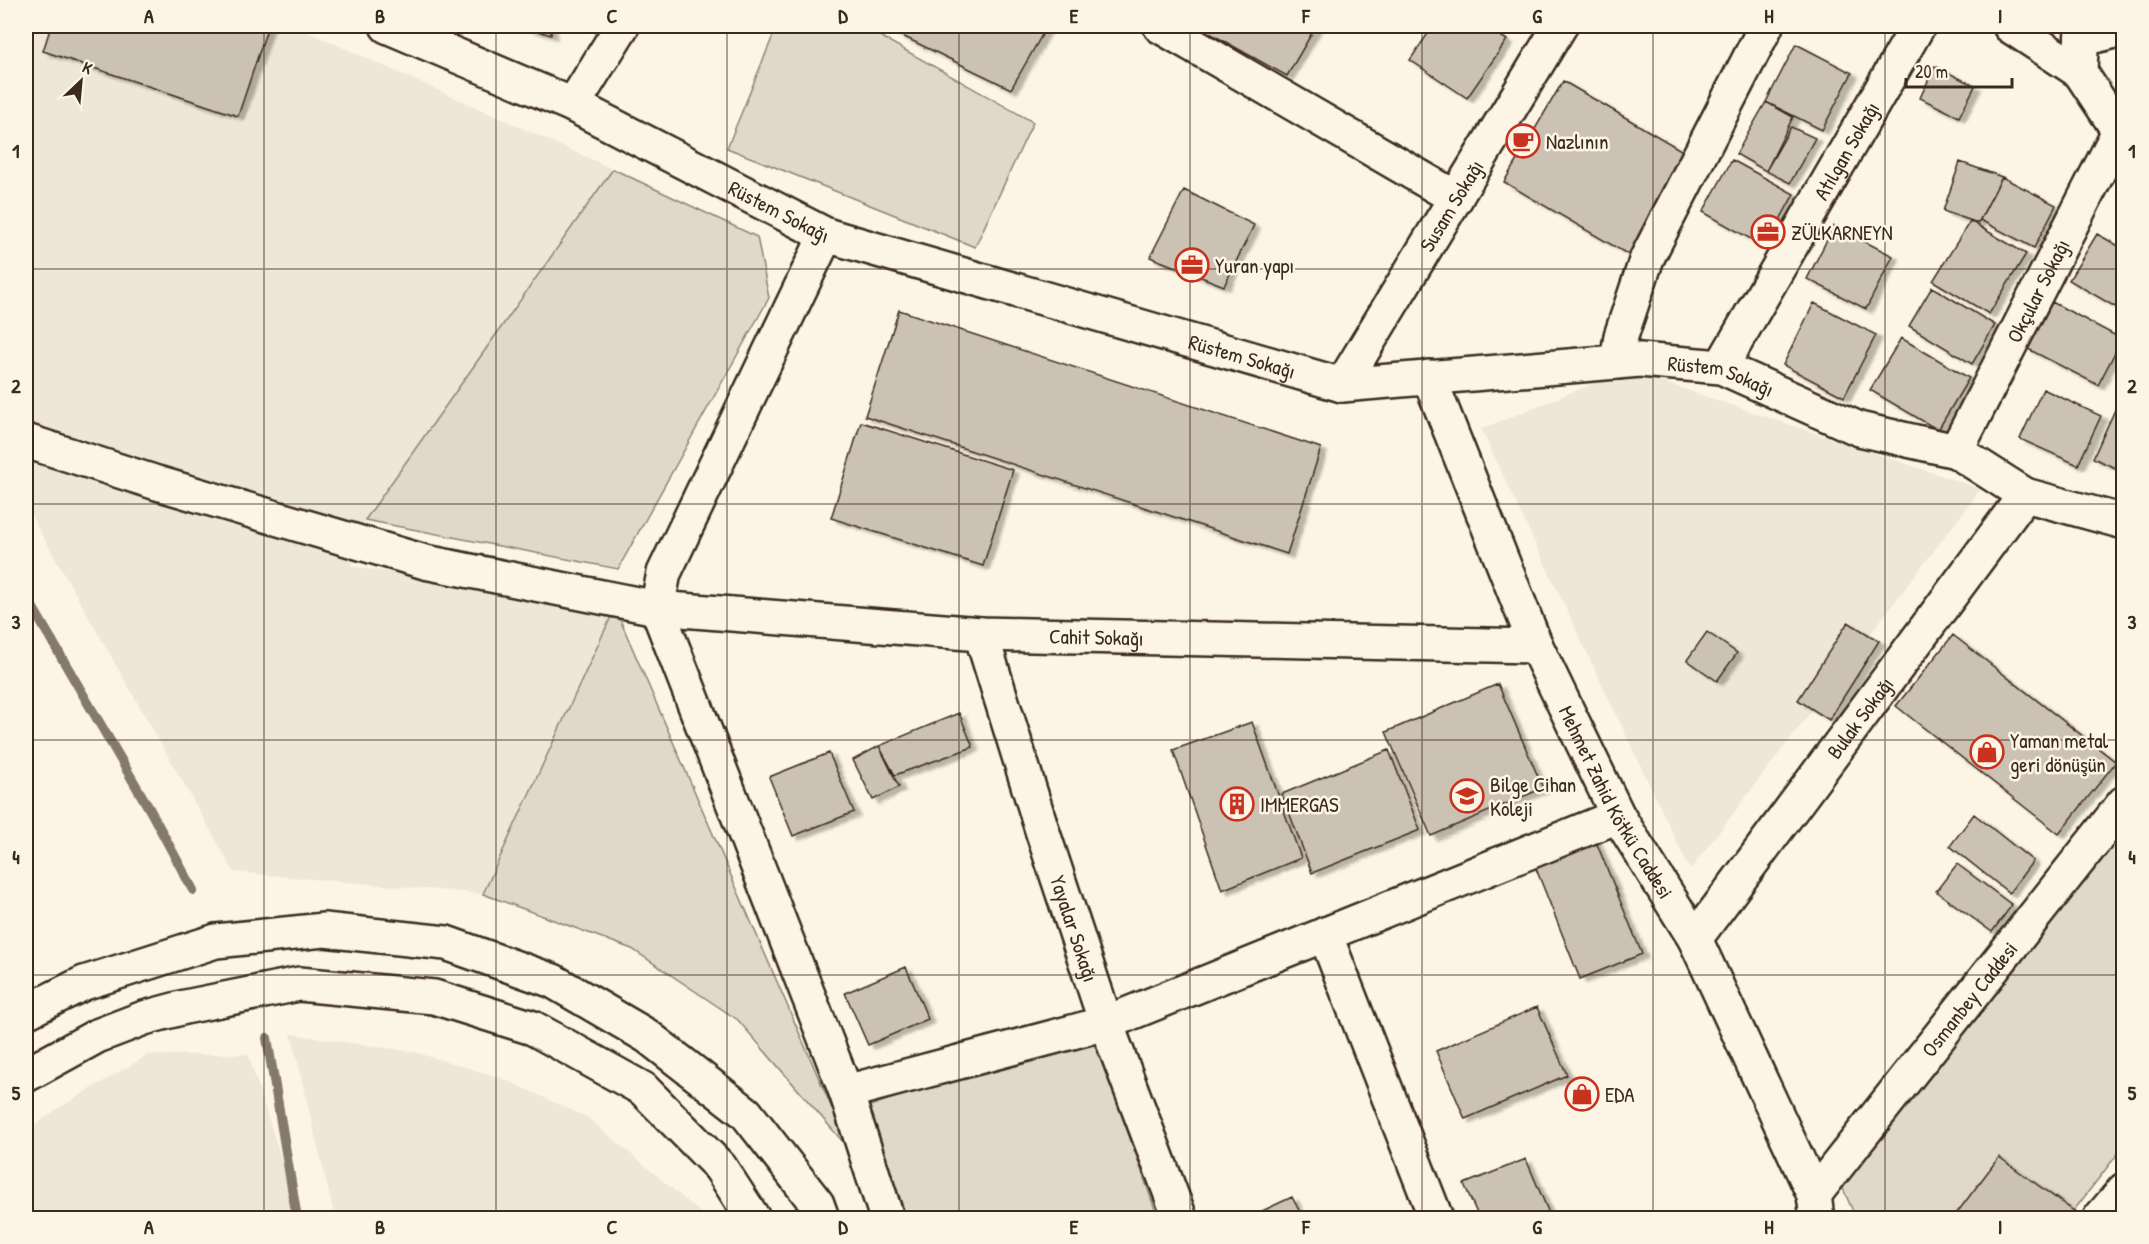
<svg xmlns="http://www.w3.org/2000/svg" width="2149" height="1244" viewBox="0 0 2149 1244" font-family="'Patrick Hand',sans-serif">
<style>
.built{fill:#eee6d6}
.green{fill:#e0d8c8;stroke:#8e8173;stroke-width:1.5}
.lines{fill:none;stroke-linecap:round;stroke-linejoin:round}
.stream{stroke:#85796b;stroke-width:10}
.building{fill:#ccc2b3;stroke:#3b2a1e;stroke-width:1.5;filter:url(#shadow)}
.minor-casing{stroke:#3b2a1e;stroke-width:38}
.highway-casing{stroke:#3b2a1e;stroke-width:38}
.minor{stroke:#fcf5e5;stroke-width:33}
.highway{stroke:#fcf5e5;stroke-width:33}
.grid{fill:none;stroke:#3b2a1e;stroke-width:1.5;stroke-opacity:0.55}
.labels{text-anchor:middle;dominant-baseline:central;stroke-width:5;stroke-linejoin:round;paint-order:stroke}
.poi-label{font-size:21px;fill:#3b2a1e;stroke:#fcf5e5;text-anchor:start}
.street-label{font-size:21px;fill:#3b2a1e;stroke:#fcf5e5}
.neatline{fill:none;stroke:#3b2a1e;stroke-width:2}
.grid-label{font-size:20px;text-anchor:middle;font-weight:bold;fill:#3b2a1e}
</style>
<defs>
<filter id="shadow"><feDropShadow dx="6" dy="4" stdDeviation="1.5" flood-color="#0004"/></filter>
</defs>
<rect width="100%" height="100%" fill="#fcf5e5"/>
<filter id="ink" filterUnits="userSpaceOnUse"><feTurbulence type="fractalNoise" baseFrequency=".0167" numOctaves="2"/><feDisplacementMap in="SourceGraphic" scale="12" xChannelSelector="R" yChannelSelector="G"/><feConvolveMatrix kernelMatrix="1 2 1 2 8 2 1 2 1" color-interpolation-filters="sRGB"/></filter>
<g filter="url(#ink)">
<path class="built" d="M26 26H295L613 169 365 520 351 566 615 608 483 894 234 872 26 507Z
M1627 370 1981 489 1690 870 1481 429Z
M291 1034 414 1052 502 1078 588 1118 707 1218H335Z
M248 1054 300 1218H26V1132L57 1109 148 1055Z"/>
<path class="green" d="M777 26H862L1033 122 975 247 727 148Z
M613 169 757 237 769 298 618 569 365 520Z
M615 608 850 1150 738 1020 632 949 483 894Z
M2123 803V1147L2068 1218H1856L1841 1184Z
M1092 1029 1158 1218H907L867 1107Z"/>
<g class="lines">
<path class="stream" d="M26 596 150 810 193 890
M267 1038 297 1218"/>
</g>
<path class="building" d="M51 26H268L238 116 43 51Z
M522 26H551V35Z
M882 26H1047L1011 89Z
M1197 26H1316L1287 76Z
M1433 26H1485L1507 40 1467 98 1410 60Z
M1796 44 1852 73 1822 130 1766 102Z
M1935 66 1975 86 1959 117 1920 98Z
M1563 81 1693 157 1634 258 1504 182Z
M1766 102 1793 117 1766 171 1736 154Z
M1791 127 1815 138 1790 183 1766 171Z
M1732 160 1794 194 1765 247 1703 212Z
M1960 162 2002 177 1978 223 1943 211Z
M2002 177 2056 205 2034 248 1980 220Z
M1184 190 1254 225 1224 286 1150 257Z
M1970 221 2026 254 1989 314 1933 281Z
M1834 226 1893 256 1866 309 1807 279Z
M2097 234 2124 249V312L2069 280Z
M1932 287 1995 325 1972 364 1909 326Z
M2052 302 2122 339 2098 385 2028 349Z
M1814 303 1876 335 1844 397 1783 365Z
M899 310 1321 448 1287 554 865 416Z
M1901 338 1969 378 1938 430 1870 390Z
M2043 389 2101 416 2078 465 2020 439Z
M2119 401 2124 403V472L2093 458Z
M861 422 1013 470 983 566 831 518Z
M1848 622 1879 641 1829 720 1798 700Z
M1707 632 1737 653 1717 681 1687 660Z
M1953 635 2116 762 2059 834 1896 706Z
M1498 684 1543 788 1431 836 1386 732Z
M959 713 973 747 895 775 879 746Z
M1252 722 1301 858 1222 890 1173 750Z
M879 746 899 787 873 800 853 760Z
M1389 750 1420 830 1312 873 1282 794Z
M829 753 854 812 793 836 769 777Z
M1974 814 2033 861 2009 893 1950 846Z
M1592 832 1642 954 1580 979 1531 856Z
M1957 864 2012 905 1992 932 1936 891Z
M906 967 928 1019 868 1045 845 993Z
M1537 1007 1567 1075 1465 1119 1436 1051Z
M1999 1157 2075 1212 2071 1218H1953Z
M1526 1159 1551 1218H1479L1464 1184Z
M1292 1197 1303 1218H1247Z"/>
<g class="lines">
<defs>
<g id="minor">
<path id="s1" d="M387 26 573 105 826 235 1342 385 1640 360 1721 367 1859 429 1956 451 2025 495 2124 522"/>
<path d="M1160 26 1456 198"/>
<path d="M2010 26 2080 72 2119 131 2124 134"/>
<path d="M2082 39 2124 29"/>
<path d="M2080 72 2082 26"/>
<path d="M573 105 622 26"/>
<path d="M826 235 664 573 657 608 846 1092 887 1218"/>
<path d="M1617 362 1621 336 1647 258 1766 26"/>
<path id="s2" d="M1721 367 1918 26"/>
<path id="s3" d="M1429 377 1536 646 1618 816 1695 939 1814 1195 1817 1218"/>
<path id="s4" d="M1342 385 1560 26"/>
<path id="s5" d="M26 441 157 483 425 562 657 608 981 634 1536 646"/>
<path id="s6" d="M1956 451 2119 131"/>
<path id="s7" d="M981 634 1043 833 1106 1023 1180 1218"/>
<path d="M1325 934 1436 1218"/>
<path id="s8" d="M1695 939 2025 495"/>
<path d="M846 1092 1106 1023 1618 816"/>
<path id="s9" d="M1814 1195 2124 803"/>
<path d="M2100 1218 2124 1190"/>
</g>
<path id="highway" d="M26 1012 84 983 216 941 324 930 446 943 553 981 647 1036 746 1113 817 1204 822 1218
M26 1075 97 1036 144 1018 185 1007 299 984 434 997 533 1028 643 1089 720 1167 753 1218"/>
</defs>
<use href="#minor" class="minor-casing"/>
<use href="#highway" class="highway-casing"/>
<use href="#minor" class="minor"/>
<use href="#highway" class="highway"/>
</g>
</g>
<path class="grid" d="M264 26V1218M496 26V1218M727 26V1218M959 26V1218M1190 26V1218M1422 26V1218M1653 26V1218M1885 26V1218M26 269H2124M26 504H2124M26 740H2124M26 975H2124"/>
<defs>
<symbol id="cafe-ring" viewBox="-11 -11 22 22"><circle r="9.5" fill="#fcf5e5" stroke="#c8321e" stroke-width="1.5"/><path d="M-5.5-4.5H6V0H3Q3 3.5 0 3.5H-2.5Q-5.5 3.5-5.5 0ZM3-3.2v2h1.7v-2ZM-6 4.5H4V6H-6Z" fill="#c8321e"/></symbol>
<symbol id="office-ring" viewBox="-11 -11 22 22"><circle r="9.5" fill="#fcf5e5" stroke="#c8321e" stroke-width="1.5"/><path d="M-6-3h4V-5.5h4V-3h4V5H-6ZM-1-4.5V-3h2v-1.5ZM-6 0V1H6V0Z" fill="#c8321e"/></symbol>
<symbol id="shop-ring" viewBox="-11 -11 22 22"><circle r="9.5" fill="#fcf5e5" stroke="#c8321e" stroke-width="1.5"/><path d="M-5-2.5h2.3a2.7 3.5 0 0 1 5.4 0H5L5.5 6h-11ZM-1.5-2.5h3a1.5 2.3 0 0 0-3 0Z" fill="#c8321e"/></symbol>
<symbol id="school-ring" viewBox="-11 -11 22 22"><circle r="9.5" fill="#fcf5e5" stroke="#c8321e" stroke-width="1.5"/><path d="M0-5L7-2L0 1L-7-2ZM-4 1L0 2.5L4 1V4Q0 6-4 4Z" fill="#c8321e"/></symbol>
<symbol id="building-ring" viewBox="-11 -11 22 22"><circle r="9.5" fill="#fcf5e5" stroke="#c8321e" stroke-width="1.5"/><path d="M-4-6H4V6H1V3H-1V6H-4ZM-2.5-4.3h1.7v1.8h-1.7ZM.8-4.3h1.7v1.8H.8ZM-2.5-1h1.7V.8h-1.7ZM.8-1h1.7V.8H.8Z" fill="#c8321e"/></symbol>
</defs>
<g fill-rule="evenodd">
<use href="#cafe-ring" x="1504" y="122" width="38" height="38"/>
<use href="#office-ring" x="1749" y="213" width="38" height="38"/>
<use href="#office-ring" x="1173" y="246" width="38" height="38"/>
<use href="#shop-ring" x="1968" y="733" width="38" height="38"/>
<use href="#school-ring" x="1448" y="777" width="38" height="38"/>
<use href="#building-ring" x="1218" y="785" width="38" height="38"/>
<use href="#shop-ring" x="1563" y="1075" width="38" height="38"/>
</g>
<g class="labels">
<g class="poi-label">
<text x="1546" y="141">Nazlının</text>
<text x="1791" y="232">ZÜLKARNEYN</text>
<text x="1215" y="265">Yuran yapı</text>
<text x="2010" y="740">Yaman metal<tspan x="2010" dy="24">geri dönüşün</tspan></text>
<text x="1490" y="784">Bilge Cihan<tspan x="1490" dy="24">Koleji</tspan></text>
<text x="1260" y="804">IMMERGAS</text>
<text x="1605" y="1094">EDA</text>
</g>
<g class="street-label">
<text stroke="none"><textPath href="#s2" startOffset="250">Atılgan Sokağı</textPath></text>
<text stroke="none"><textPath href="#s4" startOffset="210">Susam Sokağı</textPath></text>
<text stroke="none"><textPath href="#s1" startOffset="434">Rüstem Sokağı</textPath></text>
<text stroke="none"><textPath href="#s6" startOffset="180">Okçular Sokağı</textPath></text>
<text stroke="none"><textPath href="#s1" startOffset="920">Rüstem Sokağı</textPath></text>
<text stroke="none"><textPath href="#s1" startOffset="1406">Rüstem Sokağı</textPath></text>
<text stroke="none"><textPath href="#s5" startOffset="1094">Cahit Sokağı</textPath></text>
<text stroke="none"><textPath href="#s8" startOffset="276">Bulak Sokağı</textPath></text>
<text stroke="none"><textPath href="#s3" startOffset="465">Mehmet Zahid Kötkü Caddesi</textPath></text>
<text stroke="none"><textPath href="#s7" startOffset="309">Yayalar Sokağı</textPath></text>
<text stroke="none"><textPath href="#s9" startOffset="250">Osmanbey Caddesi</textPath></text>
</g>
</g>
<rect width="2149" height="1244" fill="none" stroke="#fcf5e5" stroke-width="66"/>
<g transform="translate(81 81) rotate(26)" stroke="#fcf5e5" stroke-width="4.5" paint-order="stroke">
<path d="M0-4.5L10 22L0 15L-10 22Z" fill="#3b2a1e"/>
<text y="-9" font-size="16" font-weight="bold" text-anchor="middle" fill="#3b2a1e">K</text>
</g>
<path d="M1906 78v9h106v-9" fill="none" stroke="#3b2a1e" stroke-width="3"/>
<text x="1915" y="78" font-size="18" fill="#3b2a1e" stroke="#fcf5e5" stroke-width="4.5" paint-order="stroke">20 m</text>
<rect x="33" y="33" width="2083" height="1178" class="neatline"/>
<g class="grid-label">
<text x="149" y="23">A</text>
<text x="380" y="23">B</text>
<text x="612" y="23">C</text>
<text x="843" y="23">D</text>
<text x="1074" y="23">E</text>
<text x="1306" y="23">F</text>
<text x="1537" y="23">G</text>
<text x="1769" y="23">H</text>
<text x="2000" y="23">I</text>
<text x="16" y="158">1</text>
<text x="2132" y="158">1</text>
<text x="16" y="393">2</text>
<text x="2132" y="393">2</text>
<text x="16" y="629">3</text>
<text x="2132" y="629">3</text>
<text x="16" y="864">4</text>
<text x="2132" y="864">4</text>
<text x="16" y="1100">5</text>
<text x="2132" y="1100">5</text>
<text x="149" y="1234">A</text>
<text x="380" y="1234">B</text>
<text x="612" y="1234">C</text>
<text x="843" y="1234">D</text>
<text x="1074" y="1234">E</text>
<text x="1306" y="1234">F</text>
<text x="1537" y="1234">G</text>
<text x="1769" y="1234">H</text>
<text x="2000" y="1234">I</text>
</g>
</svg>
